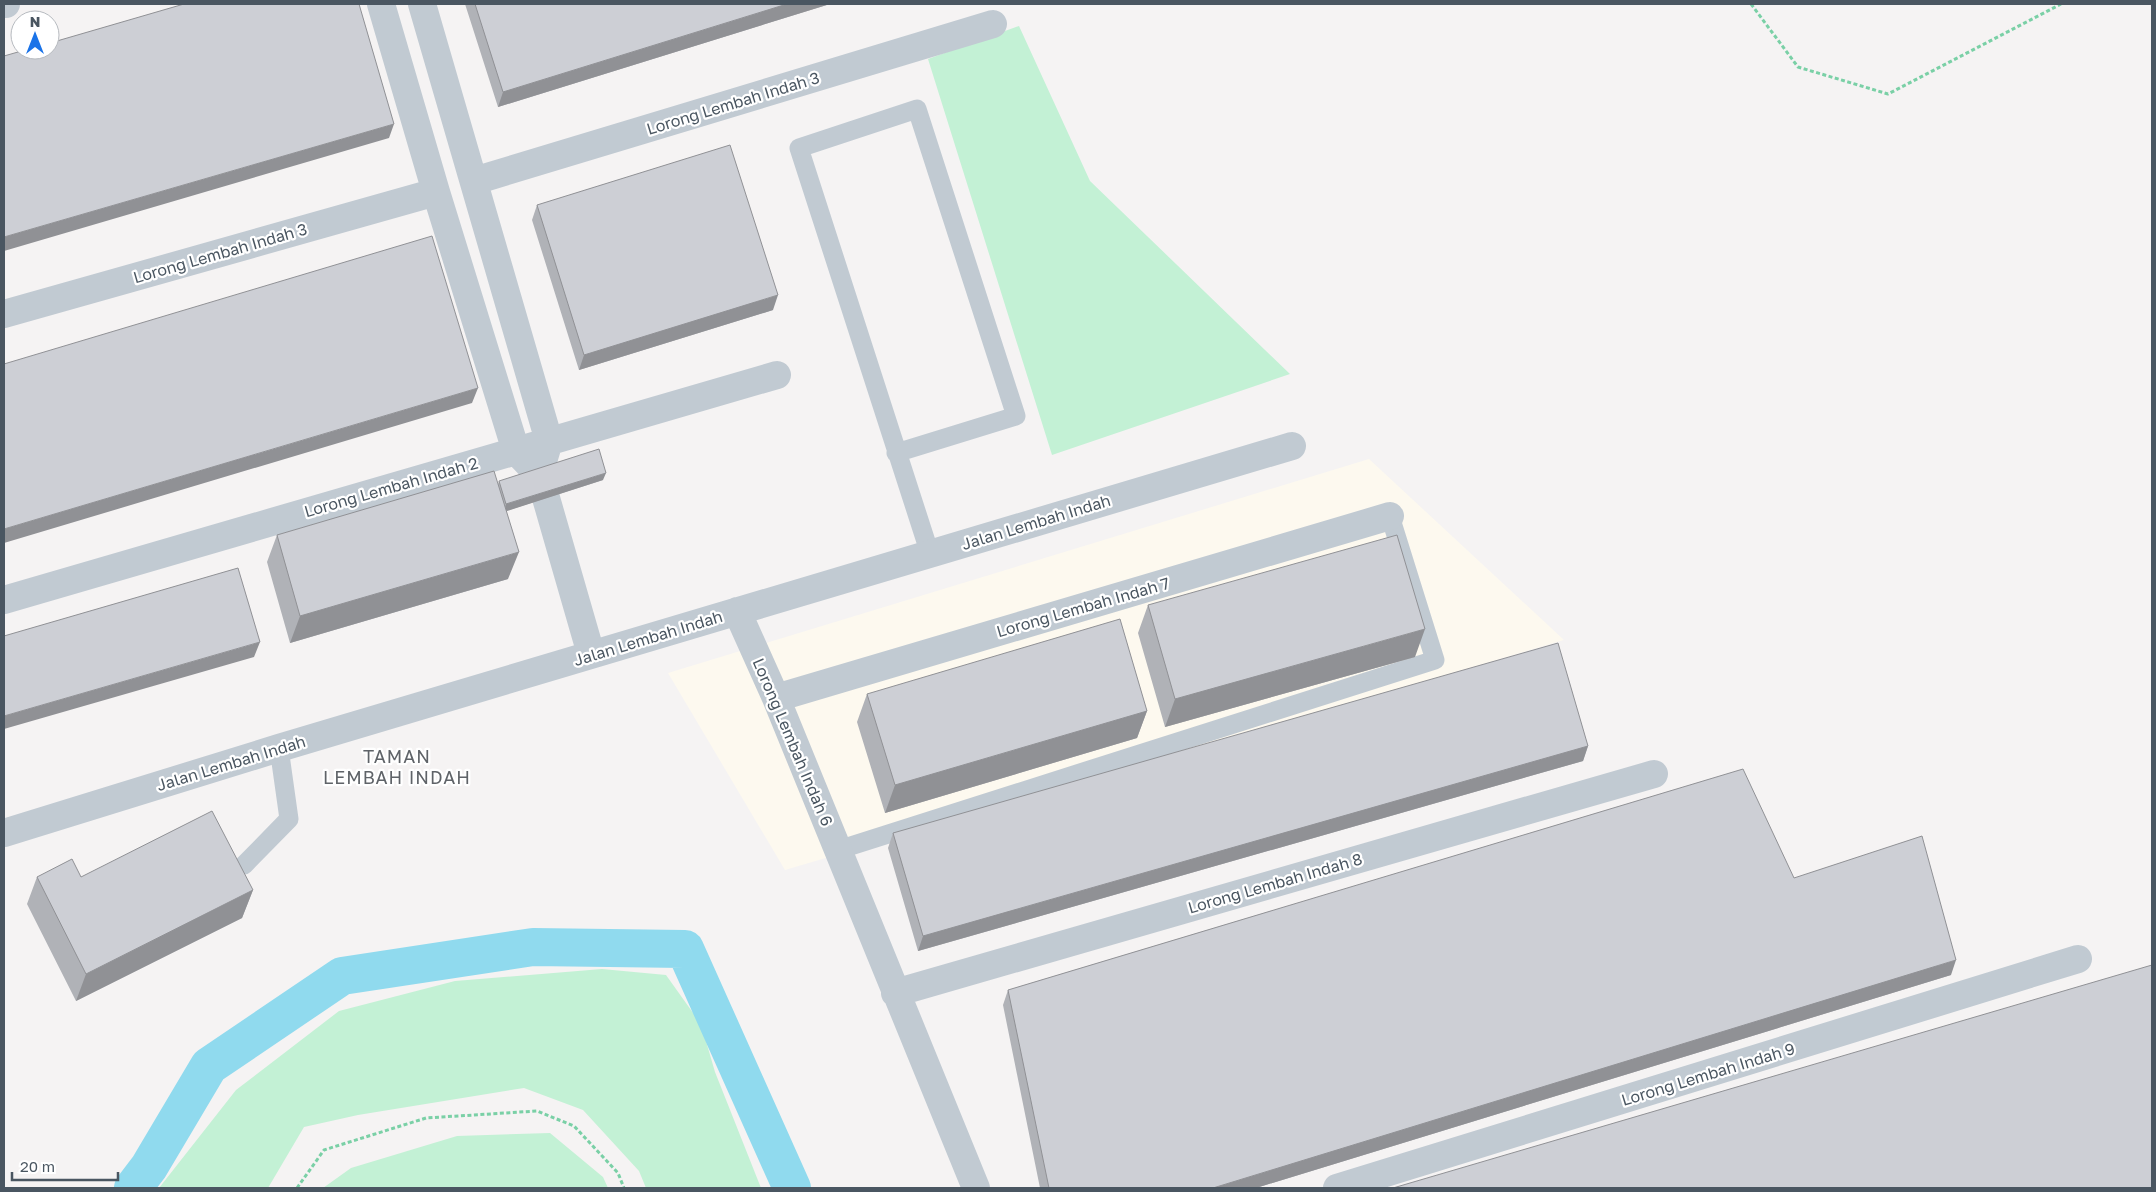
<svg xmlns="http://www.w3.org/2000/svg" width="2156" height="1192" viewBox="0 0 2156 1192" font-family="'Golos Text',sans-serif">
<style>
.commercial{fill:#fdf9ef}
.green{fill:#c3f1d5}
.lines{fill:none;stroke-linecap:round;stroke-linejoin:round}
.canal{stroke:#90daee;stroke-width:38}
.path{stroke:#7ad0a6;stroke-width:3;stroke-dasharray:4 2.5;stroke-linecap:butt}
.service{stroke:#c1cad2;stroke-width:19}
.minor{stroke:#c1cad2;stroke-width:28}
.wall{fill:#b0b2b7}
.shaded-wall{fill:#909195}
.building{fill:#cdcfd5;stroke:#909195}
.labels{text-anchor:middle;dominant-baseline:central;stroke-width:4.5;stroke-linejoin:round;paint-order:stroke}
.street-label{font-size:16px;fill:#4a5661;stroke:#fff}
.neighbourhood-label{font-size:18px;letter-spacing:1px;fill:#5f6368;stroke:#fff}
</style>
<rect width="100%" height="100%" fill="#f5f3f3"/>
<path class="commercial" d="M1369 459 1564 640 785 870 668 673Z"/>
<path class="green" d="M1019 26 1090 181 1290 374 1052 455 928 59Z
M602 969 666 975 701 1024 715 1072 761 1188H646L639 1171 583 1110 524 1088 358 1115 304 1127 268 1188H159L236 1090 339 1011 455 981Z
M550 1133 603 1177 608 1188H323L351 1168 457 1136Z"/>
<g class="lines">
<path class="canal" d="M133 1188 149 1167 209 1066 342 976 533 947 685 949 792 1188"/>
<path class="path" d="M1751 4 1798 67 1888 94 2061 4
M297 1188 324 1150 426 1118 537 1111 574 1126 618 1173 624 1188"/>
<path class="service" d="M896 453 1016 416 917 109 799 148 930 554
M838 850 1435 660 1390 516
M244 865 289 819 279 748"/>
<path class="minor" d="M4 4H6
M381 4 436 192 516 451 539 475 549 441 422 4
M474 181 993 24
M4 314 436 192
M546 498 591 654
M4 600 777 375
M737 611 776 698 976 1188
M776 698 1390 516
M4 833 279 748 1292 446
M895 993 1654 774
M1337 1188 2078 959"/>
</g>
<path class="wall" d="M465 4H830L498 107Z
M537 205 773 310 579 370 532 220Z
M603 480 506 511 508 579 290 643 267 562 277 535 498 484 499 481Z
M1148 605 1415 657 1165 727 1138 633Z
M867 694 1147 711 1137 738 885 813 857 722Z
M1588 746 1583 761 918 951 888 848 893 833Z
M37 877H81L253 890 242 918 76 1001 27 904Z
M1794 878 1951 975 1256 1188H1040L1003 1005 1008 990Z"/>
<path class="shaded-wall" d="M787 4H830L498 107 503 92Z
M394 124 389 138 4 251V237Z
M778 295 773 310 579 370 584 355Z
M478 388 472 403 4 543V529Z
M606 473 603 480 504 512 506 504Z
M519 552 508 579 290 643 300 616Z
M1425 629 1415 657 1165 727 1175 699Z
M260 642 254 657 4 729V716Z
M1147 711 1137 738 885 813 895 785Z
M1588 746 1583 761 918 951 923 936Z
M253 890 242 918 76 1001 86 974Z
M1956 960 1951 975 1256 1188H1213Z"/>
<path class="building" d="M184 4H359L394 124 4 237V56L25 50H50V43Z
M475 4H787L503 92Z
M730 145 778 295 584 355 537 205Z
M432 236 478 388 4 529V364Z
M599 449 606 473 506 504 499 481Z
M494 471 519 552 300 616 277 535Z
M1397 535 1425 629 1175 699 1148 605Z
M238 568 260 642 4 716V636Z
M1120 619 1147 711 895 785 867 694Z
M1558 643 1588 746 923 936 893 833Z
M1743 769 1794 878 1922 836 1956 960 1213 1188H1049L1008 990Z
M212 811 253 890 86 974 37 877 72 859 81 877Z
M2152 965V1188H1393Z"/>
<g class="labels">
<g class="street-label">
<text transform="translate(733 103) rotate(-17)">Lorong Lembah Indah 3</text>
<text transform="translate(220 253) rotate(-16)">Lorong Lembah Indah 3</text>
<text transform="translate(391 487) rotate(-16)">Lorong Lembah Indah 2</text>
<text transform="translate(1036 522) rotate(-17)">Jalan Lembah Indah</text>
<text transform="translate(1083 607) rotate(-16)">Lorong Lembah Indah 7</text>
<text transform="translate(648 638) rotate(-17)">Jalan Lembah Indah</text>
<text transform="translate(793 742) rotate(67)">Lorong Lembah Indah 6</text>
<text transform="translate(231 763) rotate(-17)">Jalan Lembah Indah</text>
<text transform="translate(1275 883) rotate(-16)">Lorong Lembah Indah 8</text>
<text transform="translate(1708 1074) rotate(-17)">Lorong Lembah Indah 9</text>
</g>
<g class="neighbourhood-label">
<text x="397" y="756">TAMAN<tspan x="397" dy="21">LEMBAH INDAH</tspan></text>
</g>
</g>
<rect width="2156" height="1192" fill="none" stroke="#4a5661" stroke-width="10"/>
<g transform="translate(35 35)"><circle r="24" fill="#ffffff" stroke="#b7bbc0"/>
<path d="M0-4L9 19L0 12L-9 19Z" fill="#1a73e8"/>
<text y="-8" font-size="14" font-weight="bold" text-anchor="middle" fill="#4a5661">N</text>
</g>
<path d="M12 1172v8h106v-8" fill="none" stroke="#4a5661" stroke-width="2.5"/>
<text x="20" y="1172" font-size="15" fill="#4a5661" stroke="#ffffff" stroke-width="4" paint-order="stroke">20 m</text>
</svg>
